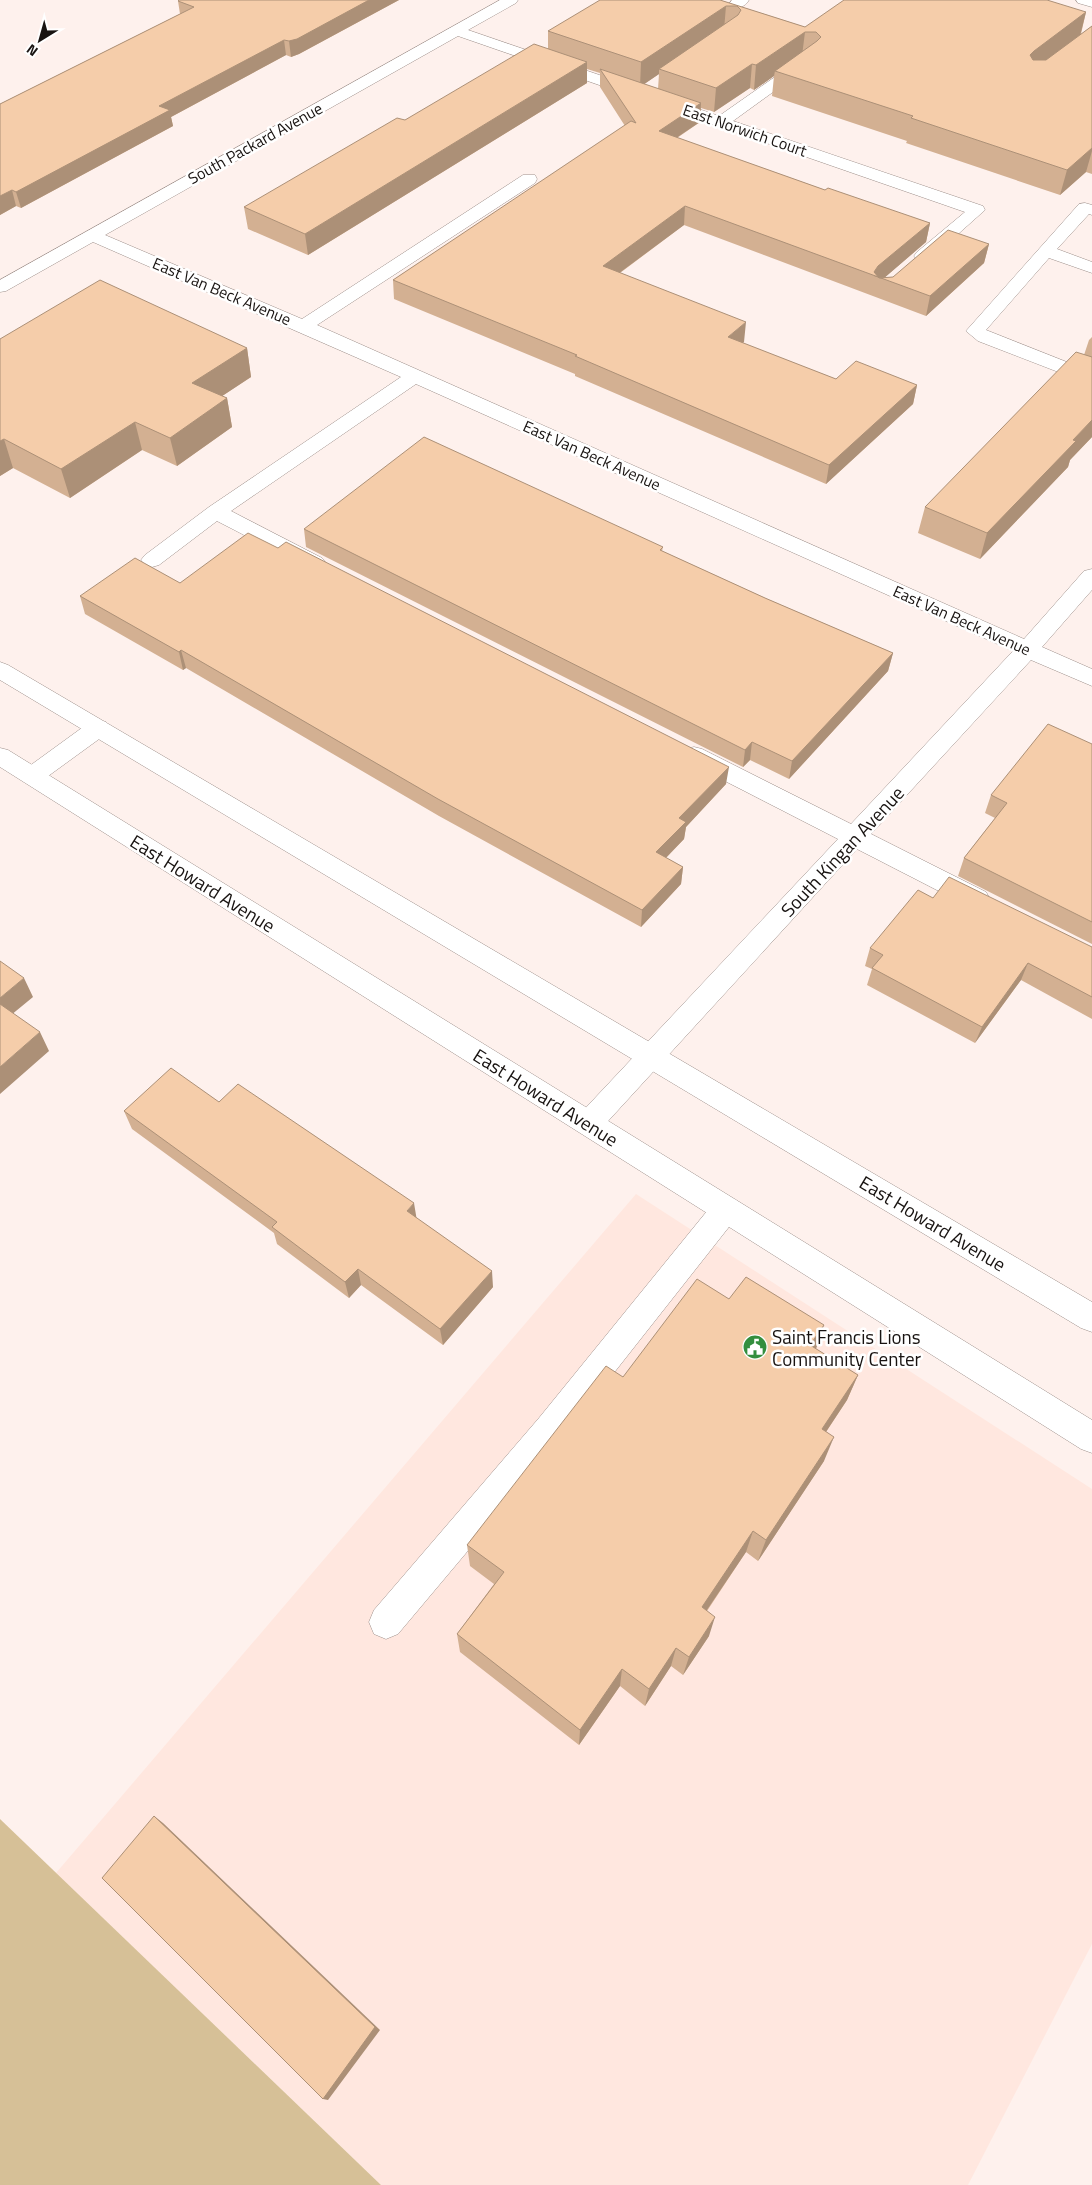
<svg xmlns="http://www.w3.org/2000/svg" width="1092" height="2185" viewBox="0 0 1092 2185" font-family="'Titillium Web',sans-serif">
<style>
.built{fill:#ffe7df}
.green{fill:#d6c097}
.lines{fill:none;stroke-linecap:round;stroke-linejoin:round}
.minor-casing{stroke:#9d8f8a;stroke-width:1}
.major-casing{stroke:#9d8f8a;stroke-width:1}
.minor{fill:#fff;fill-rule:evenodd}
.major{fill:#fff;fill-rule:evenodd}
.wall{fill:#d3b092;fill-rule:evenodd}
.shaded-wall{fill:#ac9077}
.building{fill:#f5cdaa;stroke:#ac9077}
.labels{text-anchor:middle;dominant-baseline:central;stroke-width:5;stroke-linejoin:round;paint-order:stroke}
.far-street-label{font-size:16px;fill:#181311;stroke:#fff}
.street-label{font-size:19px;fill:#181311;stroke:#fff}
.poi-label{font-size:19px;fill:#181311;stroke:#fff;text-anchor:start}
</style>
<rect width="100%" height="100%" fill="#fef1ed"/>
<path class="built" d="M636 1194 1092 1489V1944L968 2185H381L56 1873Z"/>
<path class="green" d="M0 1819 381 2185H0Z"/>
<g class="lines">
<defs>
<path id="minor" d="M500 0H518L516 3 468 30 719 116 799 60H809L812 63 809 66 733 121 983 206 985 210 929 260 923 261 917 260 914 256 917 252 965 212 458 36 105 235 302 319 523 175H535L537 179 535 183 317 325 1024 639 1084 571 1092 569V590L1042 647 1092 669V686L1031 660 871 834 986 892 990 899 986 906 977 909 968 906 857 849 599 1131 589 1135 579 1131 575 1123 579 1115 838 839 686 761 682 755 686 749 694 747 702 749 851 824 1013 651 416 384 231 511 322 558 326 563 322 568 315 570 308 568 217 521 159 565 152 567 145 565 141 560 145 555 209 507 401 377 93 242 6 291 0 292V280Z
M732 0H749C745 7 738 9 731 7L729 4Z
M1076 0H1092V7L1078 3Z
M1085 203 1092 205V215L1089 214 1057 249 1092 262V273L1049 258 986 330 1092 372V385L978 341 966 331 1079 204Z
M98 720 106 722 110 728 106 734 40 782 32 784 24 782 20 776 24 770 90 722Z
M726 1196 736 1200 740 1209 736 1218 561 1440 398 1634 386 1639 374 1634 369 1622 374 1610 539 1418 716 1200Z"/>
<path id="major" d="M0 662 8 665 1092 1302V1332L1081 1328 0 680Z
M0 748 8 750 1092 1420V1453L1081 1449 0 767Z"/>
</defs>
<use href="#minor" class="minor-casing"/>
<use href="#major" class="major-casing"/>
<use href="#minor" class="minor"/>
<use href="#major" class="major"/>
</g>
<path class="wall" d="M179 0H399L299 54 291 57 286 55 171 117 173 126 21 208 16 206 0 215V104L180 14 178 1Z
M720 0 805 27 1086 12 1081 34 1092 26V174L1086 172 1060 195 906 143 907 141 772 96 774 76 754 90 750 88 714 112 701 108 700 122 677 138 825 190 930 223 926 242 884 278 893 277 989 244 984 263 926 316 684 225 620 273 744 342 742 343 836 379 917 385 913 404 826 484 575 376V374L394 299 393 280 625 126 600 87V73L587 69V83L308 255 248 229 244 207 405 120 548 49V31ZM659 74 658 89 644 84Z
M1092 337V437L1070 460 1068 467 980 559 918 533 925 507 1084 355 1089 340Z
M0 339 247 348 251 377 222 396 227 398 232 427 177 466 142 450 70 498 13 468 0 476Z
M304 529 663 547 662 551 765 598 893 653 888 671 789 779 750 760 743 767 306 547Z
M180 583 726 784 686 827 684 839 666 858 683 867 681 884 641 927 439 816 186 668 183 670 85 614 80 596Z
M1092 744V944L958 876 964 858 995 818 985 813 991 795Z
M933 898 1092 947V1019L1021 980 975 1043 867 985 872 969 865 966 870 948Z
M219 1102 416 1218 493 1287 443 1345 361 1285 349 1298 277 1244 274 1233 132 1129 124 1111Z
M729 1299 816 1349 858 1375 847 1400 826 1432 824 1461 758 1561 746 1552 707 1611 709 1636 683 1675 671 1666 645 1706 620 1686 579 1745 460 1652 457 1634 494 1584 470 1566 467 1545 623 1377Z"/>
<path class="shaded-wall" d="M369 0H399L299 54 291 57 289 41Z
M726 6 724 30 659 69V74L640 87 641 62Z
M1086 12 1080 36 1028 76 1030 55 1034 51Z
M805 32 802 56 775 71 774 76 754 90 756 65Z
M284 40 286 55 171 117 173 126 21 208 16 192 159 106Z
M587 62V83L308 255 305 234Z
M752 64 750 88 714 112 716 88Z
M701 103 700 122 658 150 659 131Z
M1092 148V151L1086 172 1060 195 1067 170Z
M12 190 16 206 0 215V196Z
M685 206 684 225 603 285V266Z
M930 223 926 242 883 279 874 276V272L878 266Z
M989 244 984 263 926 316 930 296Z
M746 322 744 342 726 356 728 337Z
M247 348 251 377 198 412 192 383Z
M917 385 913 404 826 484 829 465Z
M227 398 232 427 177 466 170 438Z
M1092 420V437L1070 460 1068 467 980 559 987 533Z
M135 422 142 450 70 498 61 469Z
M4 439 13 468 0 476V441Z
M181 650 186 668 183 670 179 652Z
M893 653 888 671 789 779 792 761Z
M752 742 750 760 743 767 745 750Z
M729 767 726 784 686 827 684 839 655 869 656 852 679 818Z
M683 867 681 884 641 927 642 910Z
M1028 963 1021 980 975 1043 982 1027Z
M24 978 33 997 5 1020 0 1009V998Z
M40 1032 49 1051 0 1094V1067Z
M414 1203 417 1221 407 1211Z
M358 1269 361 1285 349 1298 345 1282Z
M492 1271 493 1287 443 1345 440 1329Z
M824 1325 815 1352 810 1345Z
M858 1375 847 1400 812 1453 822 1429Z
M834 1437 824 1461 758 1561 766 1540Z
M753 1531 746 1552 696 1626 702 1607Z
M715 1617 709 1636 683 1675 689 1657Z
M676 1648 671 1666 645 1706 649 1689Z
M622 1669 620 1686 579 1745 580 1730Z
M154 1816 163 1823 380 2030 328 2100 323 2099Z"/>
<path class="building" d="M179 0H369L297 39 289 41 284 40 159 106 170 110 16 192 12 190 0 196V104L194 7 178 1Z
M600 0H720L805 27 844 0H1047L1086 12 1034 51 1030 55 1033 60H1046L1092 26V148L1067 170 911 118 913 116 775 71 817 41 821 37 816 32H805L756 65 752 64 716 88 659 69 738 15 741 10 737 6H726L641 62 548 31Z
M534 44 587 62 305 234 244 207 397 118 405 120Z
M600 69 701 103 659 131 825 190 828 188 930 223 878 266 874 272 879 278 893 277 948 230 989 244 930 296 685 206 603 266 746 322 728 337 836 379 856 361 917 385 829 465 575 356 577 355 393 280 631 121 636 123Z
M100 280 247 348 192 383 227 398 170 438 135 422 61 469 4 439 0 441V339Z
M1076 352 1092 357V420L1073 440 1076 441 987 533 925 507Z
M424 437 663 547 660 550 765 598 893 653 792 761 752 742 745 750 304 529Z
M248 533 278 548 286 542 729 767 679 818 686 822 656 852 683 867 642 910 438 799 181 650 179 652 80 596 135 558 180 583Z
M1048 724 1092 744V922L964 858 1007 803 991 795Z
M949 877 1092 947V997L1028 963 982 1027 872 968 883 955 870 948 918 890 933 898Z
M0 961 24 978 0 998Z
M0 1004 40 1032 0 1067Z
M171 1068 219 1102 238 1084 414 1203 407 1211 492 1271 440 1329 358 1269 345 1282 272 1227 277 1222 124 1111Z
M746 1277 824 1325 810 1345 858 1375 822 1429 834 1437 766 1540 753 1531 702 1607 715 1617 689 1657 676 1648 649 1689 622 1669 580 1730 457 1634 504 1572 467 1545 606 1366 623 1377 697 1279 729 1299Z
M154 1816 375 2027 323 2099 102 1878Z"/>
<defs>
<symbol id="civic-disc" viewBox="-11 -11 22 22"><circle r="9.5" fill="#338e3e" stroke="#fff"/><path d="M-.6-6.5H3V-4.5H.6V-3L4-1V1h2V6H-6V1h2V-1L-.6-3ZM-1.2 2.5V6h2.4V2.5Z" fill="#fff"/></symbol>
</defs>
<g fill-rule="evenodd">
<use href="#civic-disc" x="741" y="1333" width="28" height="28"/>
</g>
<g class="labels">
<g class="far-street-label">
<text transform="translate(745 130) rotate(19)">East Norwich Court</text>
<text transform="translate(255 143) rotate(-29)">South Packard Avenue</text>
<text transform="translate(222 291) rotate(23)">East Van Beck Avenue</text>
<text transform="translate(592 455) rotate(24)">East Van Beck Avenue</text>
<text transform="translate(962 620) rotate(24)">East Van Beck Avenue</text>
</g>
<g class="street-label">
<text transform="translate(842 851) rotate(-47)">South Kingan Avenue</text>
<text transform="translate(203 883) rotate(32)">East Howard Avenue</text>
<text transform="translate(546 1097) rotate(32)">East Howard Avenue</text>
<text transform="translate(933 1223) rotate(31)">East Howard Avenue</text>
</g>
<g class="poi-label">
<text x="772" y="1336">Saint Francis Lions<tspan x="772" dy="22">Community Center</tspan></text>
</g>
</g>
<g transform="translate(40 40) rotate(217)" stroke="#ffffff" stroke-width="4" paint-order="stroke">
<path d="M0-4L9 19L0 12L-9 19Z" fill="#181311"/>
<text y="-8" font-size="14" font-weight="bold" text-anchor="middle" fill="#181311">N</text>
</g>
</svg>
